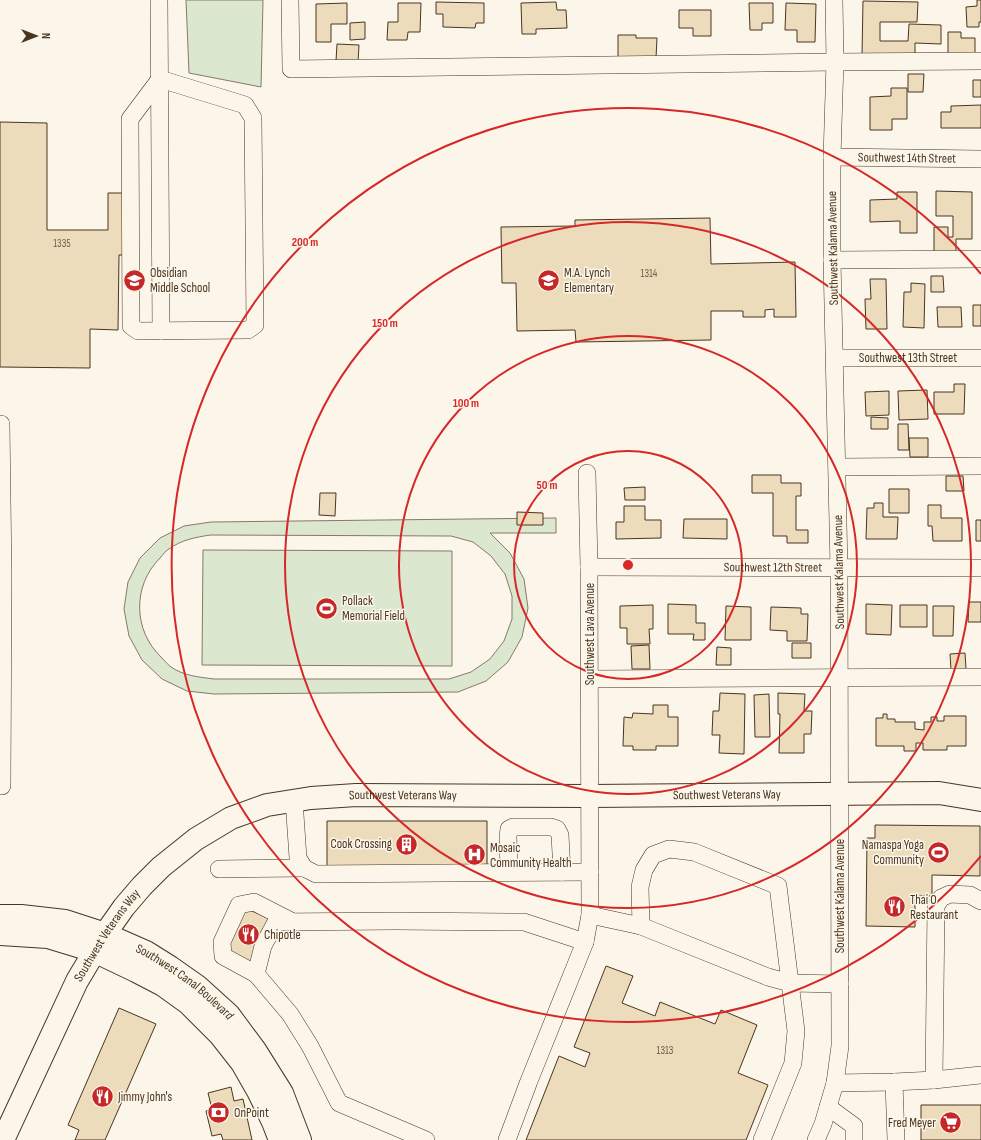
<svg xmlns="http://www.w3.org/2000/svg" width="981" height="1140" viewBox="0 0 981 1140" font-family="'Sofia Sans Condensed',sans-serif">
<style>
.green{fill:#dce7d0;stroke:#887966;fill-rule:evenodd}
.building{fill:#ecdcbc;stroke:#4a3520}
.lines{fill:none;stroke-linecap:round;stroke-linejoin:round}
.minor-casing{stroke:#4a3520;stroke-width:18}
.major-casing{stroke:#4a3520;stroke-width:24}
.minor{stroke:#fbf6e9;stroke-width:17}
.major{stroke:#fbf6e9;stroke-width:22}
.ring{fill:none;stroke:#d62828;stroke-width:2}
.labels{text-anchor:middle;dominant-baseline:central;stroke-width:3;stroke-linejoin:round;paint-order:stroke}
.number-label{font-size:11px;fill:#725f47}
.street-label{font-size:13px;fill:#4a3520;stroke:#fbf6e9}
.poi-label{font-size:13px;fill:#4a3520;stroke:#fbf6e9;text-anchor:start}
.centre{fill:#d62828;stroke:#fbf6e9;stroke-width:2}
.ring-label{font-size:12px;text-anchor:middle;font-weight:bold;fill:#d62828;stroke:#fbf6e9;stroke-width:3;stroke-linejoin:round;paint-order:stroke}
</style>
<rect width="100%" height="100%" fill="#fbf6e9"/>
<path class="green" d="M186 0H263L261 87 189 73Z
M556 518V533H490L510 553 524 579 528 608 522 637 508 662 486 681 458 692 214 694 187 691 162 679 142 660 129 636 124 609 128 582 140 558 160 538 184 526 211 522ZM211 535 451 536 473 542 491 556 505 574 512 596V619L504 641 490 659 471 672 449 679H214C199 677 184 676 171 667 167 664 165 661 162 658 133 631 132 586 160 558 163 555 165 551 169 549 181 540 196 537 211 535Z
M203 550 452 551V666L202 665Z"/>
<path class="building" d="M977 0H981V22H979V27H967L966 7 977 6Z
M863 1 918 2 917 22H880V41H908L909 24 941 25V44L915 43V55H862Z
M436 2 484 3V23H476L475 28 443 27V14H436Z
M556 2 557 10H566L567 28 536 29V34H522L521 3Z
M347 3V24H331V42H316V4Z
M398 3H421L420 32H408L407 40H387L388 22H398Z
M749 3H773V23H762V30H750Z
M786 3 816 4 815 42H797V30H785Z
M679 10H711V36H693V28H679Z
M365 22V39L350 40V23Z
M948 32H961V38H975V55H948Z
M618 35H636V38H657L656 58 618 57Z
M337 44 359 45 358 62 336 61Z
M908 74H924L923 92H908Z
M973 80H981V97H973Z
M891 88H907V119H892V130H870V97L891 96Z
M981 105V128H941V112H951V106Z
M0 122 47 123V230H108V193H124L123 255H119L118 330 90 329V368L0 367Z
M936 191 972 192V239H956V252H934V227H948V237H953V216H936Z
M897 192H917V233H900V221L870 222V200L897 199Z
M710 218 711 264 795 262 796 317H774V309L765 310V317H743V311H711V340L576 342 575 330 517 331 516 283H502L501 227 575 226V220Z
M931 276H943L944 292H931Z
M870 279H886L887 329H866L865 299H871Z
M911 283 925 284 924 328 903 327 904 292H911Z
M973 305H981V326H973Z
M937 307H961L962 327H938Z
M954 384H965L964 414H934V392H954Z
M927 390 928 419 899 420 898 391Z
M889 391V415L866 416 865 392Z
M871 417 888 418V429H871Z
M898 424H908L909 450H898Z
M909 438H928V457H910Z
M752 475H781V483H801V496H796V530H808V543H787V536H773V493H752Z
M946 476H963L964 491H946Z
M645 487V500H625L624 488Z
M889 489H909V513H889Z
M320 493H336L335 516 319 515Z
M874 503H883V517H898L897 539H866L867 508H874Z
M928 505H941V518H962V541H933L932 526H928Z
M624 506H645V520H661V538L616 539V522H624Z
M517 512 543 513V525H517Z
M684 519H727V539L683 538Z
M976 520H981V541H976Z
M969 602H981V622H968Z
M668 604 696 605V623H705V640H693L694 634H668Z
M866 604 892 605 891 635 866 634Z
M653 605V629H649L650 644H627V628H620V606Z
M900 605H927V627H900Z
M726 606 751 607V640H725Z
M933 606H954L953 636H933Z
M771 607 801 608V614H808L807 641H787V631L770 630Z
M792 643H811V658H792Z
M649 645 650 669H632L631 646Z
M717 647 731 648V665H716Z
M965 653 966 669 951 670 950 654Z
M720 693 745 694 744 754 719 753 720 735H712L713 711H719Z
M778 693 805 694 804 711H812L811 734H804V753H779L780 714H778Z
M769 694 770 737H755L754 695Z
M653 705H668V717H678V746H656V750H633V746H623L624 717 632 718 633 713 653 714Z
M883 714H887V719H895V722H915V729L924 730V722H931V717H937V721H944V716H966V746H947V750H923V743H916V751H904V746H876V718H883Z
M327 821H487V866H327Z
M875 825 980 826V876L932 875V896H915V927L866 926 867 838H875Z
M246 908 271 920 252 962 226 950Z
M606 966 633 976 622 1003 655 1016 660 1002 715 1024 721 1010 757 1025 738 1073 768 1085 746 1140H526L559 1056 585 1067 590 1053 574 1047Z
M119 1008 156 1024 105 1140H75L79 1130 68 1125Z
M231 1087 234 1101 243 1099 252 1140H223L221 1134 212 1136 206 1111 212 1109 208 1093Z
M921 1105H981V1140H921Z"/>
<g class="lines">
<defs>
<g id="minor">
<path d="M159 0 161 331"/>
<path d="M290 0 291 69 835 62 981 61"/>
<path d="M160 79 245 105 253 118 255 325 248 330 138 331 131 326 130 119Z"/>
<path id="s1" d="M832 157 981 159"/>
<path d="M832 260 981 259"/>
<path id="s2" d="M835 358H981"/>
<path d="M837 467 981 466"/>
<path id="s3" d="M589 567 981 568"/>
<path d="M590 679 981 677"/>
<path d="M0 786H2L3 574 1 424"/>
<path d="M294 800 298 858 304 868 316 874 590 872"/>
<path d="M219 869 304 868"/>
<path d="M509 872 508 837 509 829 513 827H551L557 829 560 835 562 872"/>
<path d="M590 915 641 926"/>
<path d="M256 974 223 956 222 942 239 905 254 902 291 921"/>
<path d="M934 1080 936 906 941 898 950 894 970 895 981 901"/>
<path d="M894 1082 896 1140"/>
<path d="M835 1083 894 1082 934 1080 981 1075"/>
<path d="M828 1107 854 1126V1140"/>
<path d="M426 1140 339 1103 310 1046 290 1014 256 974 263 946 276 922 395 921 524 922 585 942"/>
<path d="M507 1140 529 1081 585 942 590 915 589 567 587 473"/>
<path d="M762 1140 793 1063 796 1031 778 886 694 852 669 849 653 855 644 870 640 887 641 926 768 977 790 983 840 984"/>
<path d="M816 1140 823 1124 835 1083 840 1046 839 568 832 260V157L835 62 834 0"/>
</g>
<g id="major">
<path id="s4" d="M0 916H21L65 921 105 934 146 952 170 967 197 986 229 1015 255 1050 282 1093 300 1140"/>
<path d="M0 934 48 937 94 951 136 971 163 985 188 1003 220 1035 242 1063 258 1091 273 1122 280 1140"/>
<path id="s5" d="M3 1140 77 981 105 934 124 907 142 886 161 867 196 839 231 818 267 805 311 798 356 795 590 796 939 793 981 800"/>
</g>
</defs>
<use href="#minor" class="minor-casing"/>
<use href="#major" class="major-casing"/>
<use href="#minor" class="minor"/>
<use href="#major" class="major"/>
</g>
<g class="ring">
<circle cx="628" cy="565" r="114"/>
<circle cx="628" cy="565" r="229"/>
<circle cx="628" cy="565" r="343"/>
<path d="M981 856A457 457 0 1 1 981 274"/>
</g>
<defs>
<symbol id="school-disc" viewBox="-11 -11 22 22"><circle r="9.5" fill="#c62828" stroke="#fbf6e9"/><path d="M0-5L7-2L0 1L-7-2ZM-4 1L0 2.5L4 1V4Q0 6-4 4Z" fill="#fff"/></symbol>
<symbol id="stadium-disc" viewBox="-11 -11 22 22"><circle r="9.5" fill="#c62828" stroke="#fbf6e9"/><path d="M0-5a6.5 5 0 1 0 0 10a6.5 5 0 1 0 0-10ZM-3.5-1.8h7v3.6h-7Z" fill="#fff"/></symbol>
<symbol id="building-disc" viewBox="-11 -11 22 22"><circle r="9.5" fill="#c62828" stroke="#fbf6e9"/><path d="M-4-6H4V6H1V3H-1V6H-4ZM-2.5-4.3h1.7v1.8h-1.7ZM.8-4.3h1.7v1.8H.8ZM-2.5-1h1.7V.8h-1.7ZM.8-1h1.7V.8H.8Z" fill="#fff"/></symbol>
<symbol id="hospital-disc" viewBox="-11 -11 22 22"><circle r="9.5" fill="#c62828" stroke="#fbf6e9"/><path d="M-5-5h3v3.5h4V-5h3V5h-3V1.5h-4V5h-3Z" fill="#fff"/></symbol>
<symbol id="restaurant-disc" viewBox="-11 -11 22 22"><circle r="9.5" fill="#c62828" stroke="#fbf6e9"/><path d="M-5-6h1v4h1v-4h1v4h1v-4h1v5L-1.5 .5V6h-2V.5L-5-1ZM5-6V6H3V1.5H1.5Q1.5-4 5-6Z" fill="#fff"/></symbol>
<symbol id="bank-disc" viewBox="-11 -11 22 22"><circle r="9.5" fill="#c62828" stroke="#fbf6e9"/><path d="M-6-4H6V4H-6ZM0-2.3a2.3 2.3 0 1 0 0 4.6a2.3 2.3 0 1 0 0-4.6Z" fill="#fff"/></symbol>
<symbol id="supermarket-disc" viewBox="-11 -11 22 22"><circle r="9.5" fill="#c62828" stroke="#fbf6e9"/><path d="M-6-5.5h2.5l.6 2H6L4.5 2H-2.5L-4.4-4H-6ZM-1.5 3.2a1.3 1.3 0 1 0 .1 0ZM3 3.2a1.3 1.3 0 1 0 .1 0Z" fill="#fff"/></symbol>
</defs>
<g fill-rule="evenodd">
<use href="#school-disc" x="122" y="268" width="25" height="25"/>
<use href="#school-disc" x="536" y="268" width="25" height="25"/>
<use href="#stadium-disc" x="314" y="596" width="25" height="25"/>
<use href="#building-disc" x="394" y="832" width="25" height="25"/>
<use href="#stadium-disc" x="926" y="840" width="25" height="25"/>
<use href="#hospital-disc" x="462" y="842" width="25" height="25"/>
<use href="#restaurant-disc" x="882" y="894" width="25" height="25"/>
<use href="#restaurant-disc" x="236" y="922" width="25" height="25"/>
<use href="#restaurant-disc" x="90" y="1084" width="25" height="25"/>
<use href="#bank-disc" x="206" y="1100" width="25" height="25"/>
<use href="#supermarket-disc" x="938" y="1110" width="25" height="25"/>
</g>
<g class="labels">
<g class="number-label">
<text x="62" y="243">1335</text>
<text x="649" y="273">1314</text>
<text x="665" y="1050">1313</text>
</g>
<g class="street-label">
<text stroke="none"><textPath href="#s1" startOffset="75">Southwest 14th Street</textPath></text>
<text transform="translate(833 248) rotate(-91)">Southwest Kalama Avenue</text>
<text stroke="none"><textPath href="#s2" startOffset="73">Southwest 13th Street</textPath></text>
<text stroke="none"><textPath href="#s3" startOffset="184">Southwest 12th Street</textPath></text>
<text transform="translate(839 572) rotate(-91)">Southwest Kalama Avenue</text>
<text transform="translate(590 634) rotate(-90)">Southwest Lava Avenue</text>
<text stroke="none"><textPath href="#s5" startOffset="902">Southwest Veterans Way</textPath></text>
<text stroke="none"><textPath href="#s5" startOffset="578">Southwest Veterans Way</textPath></text>
<text transform="translate(840 896) rotate(-90)">Southwest Kalama Avenue</text>
<text stroke="none"><textPath href="#s5" startOffset="230">Southwest Veterans Way</textPath></text>
<text stroke="none"><textPath href="#s4" startOffset="201">Southwest Canal Boulevard</textPath></text>
</g>
<g class="poi-label">
<text x="150" y="273">Obsidian<tspan x="150" dy="15">Middle School</tspan></text>
<text x="564" y="273">M.A. Lynch<tspan x="564" dy="15">Elementary</tspan></text>
<text x="342" y="601">Pollack<tspan x="342" dy="15">Memorial Field</tspan></text>
<text x="392" y="844" text-anchor="end">Cook Crossing</text>
<text x="924" y="845" text-anchor="end">Namaspa Yoga<tspan x="924" dy="15">Community</tspan></text>
<text x="490" y="848">Mosaic<tspan x="490" dy="15">Community Health</tspan></text>
<text x="910" y="900">Thai O<tspan x="910" dy="15">Restaurant</tspan></text>
<text x="264" y="935">Chipotle</text>
<text x="118" y="1097">Jimmy John's</text>
<text x="234" y="1113">OnPoint</text>
<text x="936" y="1123" text-anchor="end">Fred Meyer</text>
</g>
</g>
<circle cx="628" cy="565" r="6" class="centre"/>
<g class="ring-label">
<text x="305" y="246">200 m</text>
<text x="385" y="327">150 m</text>
<text x="466" y="407">100 m</text>
<text x="547" y="489">50 m</text>
</g>
<g transform="translate(36 36) rotate(90)" stroke="#fbf6e9" stroke-width="3" paint-order="stroke">
<path d="M0-3L7 15L0 10L-7 15Z" fill="#4a3520"/>
<text y="-6" font-size="11" font-weight="bold" text-anchor="middle" fill="#4a3520">N</text>
</g>
</svg>
